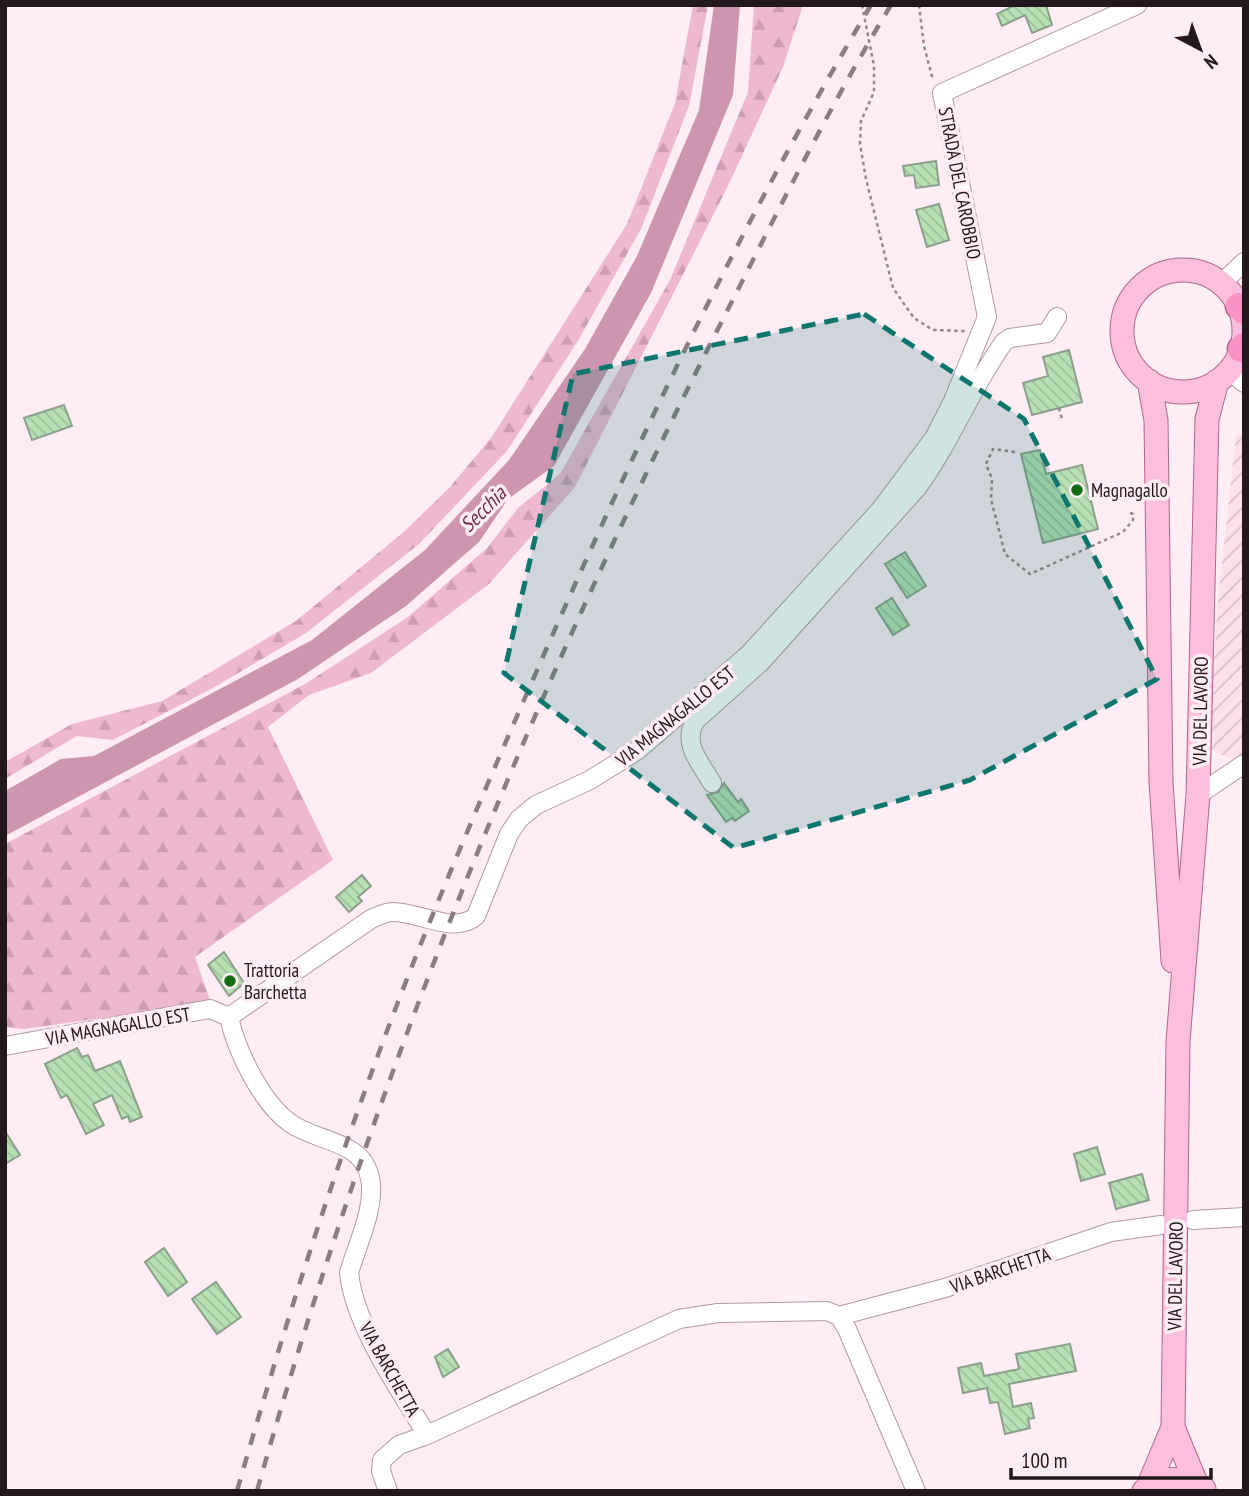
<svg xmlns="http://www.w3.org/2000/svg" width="1249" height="1496" viewBox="0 0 1249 1496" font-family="'PT Sans Narrow',sans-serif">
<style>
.industrial{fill:url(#industrial-furrows)}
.forest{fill:url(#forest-firs)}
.water{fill:#cd95af}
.building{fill:url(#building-back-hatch);stroke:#8c9f8b;stroke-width:2}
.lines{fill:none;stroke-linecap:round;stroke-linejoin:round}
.minor-casing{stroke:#b397a3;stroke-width:20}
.major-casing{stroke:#ae688a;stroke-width:25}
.highway-casing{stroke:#ae688a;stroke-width:29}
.path{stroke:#94868c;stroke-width:2.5;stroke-dasharray:3.5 3.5;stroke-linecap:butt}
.minor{stroke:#fff;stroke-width:18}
.major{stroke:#fbbedc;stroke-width:23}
.highway{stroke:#f993c5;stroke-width:26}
.rail{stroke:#8a7d83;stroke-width:4.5;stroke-dasharray:12 12;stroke-linecap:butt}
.marked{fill:#0f766e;fill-opacity:0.2;stroke:#0f766e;stroke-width:5;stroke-dasharray:14 9;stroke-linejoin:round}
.poi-dot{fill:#156c15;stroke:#ffedf5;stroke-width:2.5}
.labels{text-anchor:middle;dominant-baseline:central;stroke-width:7;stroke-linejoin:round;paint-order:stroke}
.street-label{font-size:19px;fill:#22181d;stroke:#ffedf5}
.poi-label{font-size:19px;fill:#22181d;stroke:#ffedf5;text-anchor:start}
.water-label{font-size:21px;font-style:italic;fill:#702c50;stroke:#ffedf5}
</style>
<defs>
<pattern id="industrial-furrows" width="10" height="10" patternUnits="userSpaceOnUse" patternTransform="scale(1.75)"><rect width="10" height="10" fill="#fedfec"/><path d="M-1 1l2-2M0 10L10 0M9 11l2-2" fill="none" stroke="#d9bfca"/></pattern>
<pattern id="forest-firs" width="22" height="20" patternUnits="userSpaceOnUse" patternTransform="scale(1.75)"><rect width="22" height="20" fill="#efb8d1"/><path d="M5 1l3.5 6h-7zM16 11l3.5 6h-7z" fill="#cd9db3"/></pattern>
<pattern id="building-back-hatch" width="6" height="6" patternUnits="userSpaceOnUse" patternTransform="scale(1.75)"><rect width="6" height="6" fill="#b7e1b4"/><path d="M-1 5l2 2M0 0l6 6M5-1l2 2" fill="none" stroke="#9dc09a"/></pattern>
</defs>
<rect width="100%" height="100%" fill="#ffedf5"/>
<path class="industrial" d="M1244 434V765L1207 748 1219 592 1236 436Z"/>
<path class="forest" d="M693 5H708L689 106 641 229 579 339 507 451 419 544 306 633 213 688 113 740 77 736 5 779V762L72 724 162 701 296 621 406 530 450 487 491 438 627 224 675 103Z
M754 5H803L783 67 728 186 575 487 489 584 371 673 309 695 268 727 333 860 195 957 211 1003 23 1029 5 1027V844L305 684 408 617 487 548 518 508 560 474 670 280 748 92Z"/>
<path class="water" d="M714 5H740L733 95 651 293 554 466 508 499 479 542 406 606 298 679 5 836V791L61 759 94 756 312 640 425 550 509 460 585 349 637 256 699 110Z"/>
<path class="building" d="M1015 5H1046L1052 25 1032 33 1025 15 1002 26 997 14Z
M936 161 939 185 916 188 914 175 905 176 903 166Z
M939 204 949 240 927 247 916 210Z
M1069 350 1082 402 1032 415 1023 383 1048 376 1043 357Z
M64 405 72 426 32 440 24 418Z
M1040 450 1046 474 1082 465 1098 529 1043 543 1021 454Z
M905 552 926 586 907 598 885 564Z
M892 598 909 625 893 635 876 608Z
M724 783 738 802 741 799 749 811 735 821 732 818 726 822 707 795 718 792Z
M362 875 371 886 358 897 362 901 349 912 336 897Z
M224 952 244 983 229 996 208 965Z
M77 1048 82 1057 88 1055 95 1071 120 1061 142 1117 130 1122 128 1116 122 1119 112 1095 93 1104 104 1125 86 1134 67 1095 61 1098 45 1064Z
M5 1131 20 1155 5 1164Z
M1097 1147 1105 1174 1081 1181 1074 1154Z
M1142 1174 1149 1200 1116 1209 1109 1183Z
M164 1248 187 1282 168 1296 145 1262Z
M216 1282 241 1317 217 1334 192 1299Z
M1070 1344 1076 1371 1009 1384 1013 1407 1031 1403 1034 1418 1028 1419 1030 1428 1005 1434 998 1402 990 1403 987 1388 963 1393 958 1368 981 1363 984 1376 1019 1369 1016 1354Z
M448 1349 459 1367 443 1377 435 1357Z"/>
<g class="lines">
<defs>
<path id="minor" d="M1221 284 1244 262
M1229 370 1244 383
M712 783C700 762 682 744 695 721L761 662 917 488C951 442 971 388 1004 342L1010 338 1047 333 1057 317
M1198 795 1244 764
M229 1017C236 1050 261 1102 290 1123 316 1142 363 1140 370 1178 376 1208 357 1244 349 1273 355 1327 399 1388 427 1435L679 1319 718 1313 827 1311 839 1316 847 1329 916 1491
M5 1046 210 1009 229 1017 371 919C378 916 385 912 393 912 420 912 454 935 476 916L509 834 519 819 536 805 590 780 638 750 749 654 881 509 934 438 953 401 987 317 942 93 1137 5
M1193 1220 1244 1217
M839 1316 945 1288 1111 1232 1161 1225
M388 1491 381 1471 382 1460 399 1445 427 1435"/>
<path id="major" d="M1122 331a61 61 0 1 1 122 0a61 61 0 1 1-122 0Z
M1149 381 1156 420 1161 782 1173 961
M1196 1483 1173 1427 1178 1041 1198 795 1207 419 1217 381
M1148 1487 1173 1427
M1144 1491C1161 1476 1185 1476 1204 1489"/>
<path id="highway" d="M1239 306 1244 311
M1241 349 1244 346"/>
</defs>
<use href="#minor" class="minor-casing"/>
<use href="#major" class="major-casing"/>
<use href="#highway" class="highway-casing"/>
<path class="path" d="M862 5 874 66V92L861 121 860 144 866 179 893 288 914 318 933 330 965 331
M919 5 924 46 933 80
M1059 408 1062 419
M1015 452 993 449 986 464 992 479 991 499 1005 554 1030 574 1123 532 1133 520V514L1128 512"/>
<use href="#minor" class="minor"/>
<use href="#major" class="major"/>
<use href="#highway" class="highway"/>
<path class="rail" d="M237 1491C276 1355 318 1220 366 1088 419 940 482 796 545 652 642 431 747 213 871 5
M257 1491C371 1087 531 694 722 321 776 215 829 107 891 5"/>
</g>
<path class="marked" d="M864 314 1024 419 1157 679 970 780 734 848 504 673 573 374Z"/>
<g class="poi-dot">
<circle cx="1077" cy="490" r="7"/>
<circle cx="230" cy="981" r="7"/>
</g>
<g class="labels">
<g class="street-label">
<text transform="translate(960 183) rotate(79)">STRADA DEL CAROBBIO</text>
<text transform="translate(1200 711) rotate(-89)">VIA DEL LAVORO</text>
<text transform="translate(675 716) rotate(-39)">VIA MAGNAGALLO EST</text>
<text transform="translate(118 1026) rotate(-10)">VIA MAGNAGALLO EST</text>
<text transform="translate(1000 1270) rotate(-19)">VIA BARCHETTA</text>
<text transform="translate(1175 1276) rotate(-89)">VIA DEL LAVORO</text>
<text transform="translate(390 1369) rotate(61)">VIA BARCHETTA</text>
</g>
<g class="poi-label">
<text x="1091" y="490">Magnagallo</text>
<text x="244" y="970">Trattoria<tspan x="244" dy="22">Barchetta</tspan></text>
</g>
<g class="water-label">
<text transform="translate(483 509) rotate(-45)">Secchia</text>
</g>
</g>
<rect width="1249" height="1496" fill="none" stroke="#22181d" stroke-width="14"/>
<g transform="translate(1200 49) rotate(139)" stroke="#ffedf5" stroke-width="5" paint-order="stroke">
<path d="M0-5L12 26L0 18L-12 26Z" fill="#22181d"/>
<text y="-10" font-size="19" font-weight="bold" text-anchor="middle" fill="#22181d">N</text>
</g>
<path d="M1011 1468v10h200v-10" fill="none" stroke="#22181d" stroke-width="3.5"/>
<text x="1021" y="1468" font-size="21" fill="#22181d" stroke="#ffedf5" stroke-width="5" paint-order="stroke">100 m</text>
</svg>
